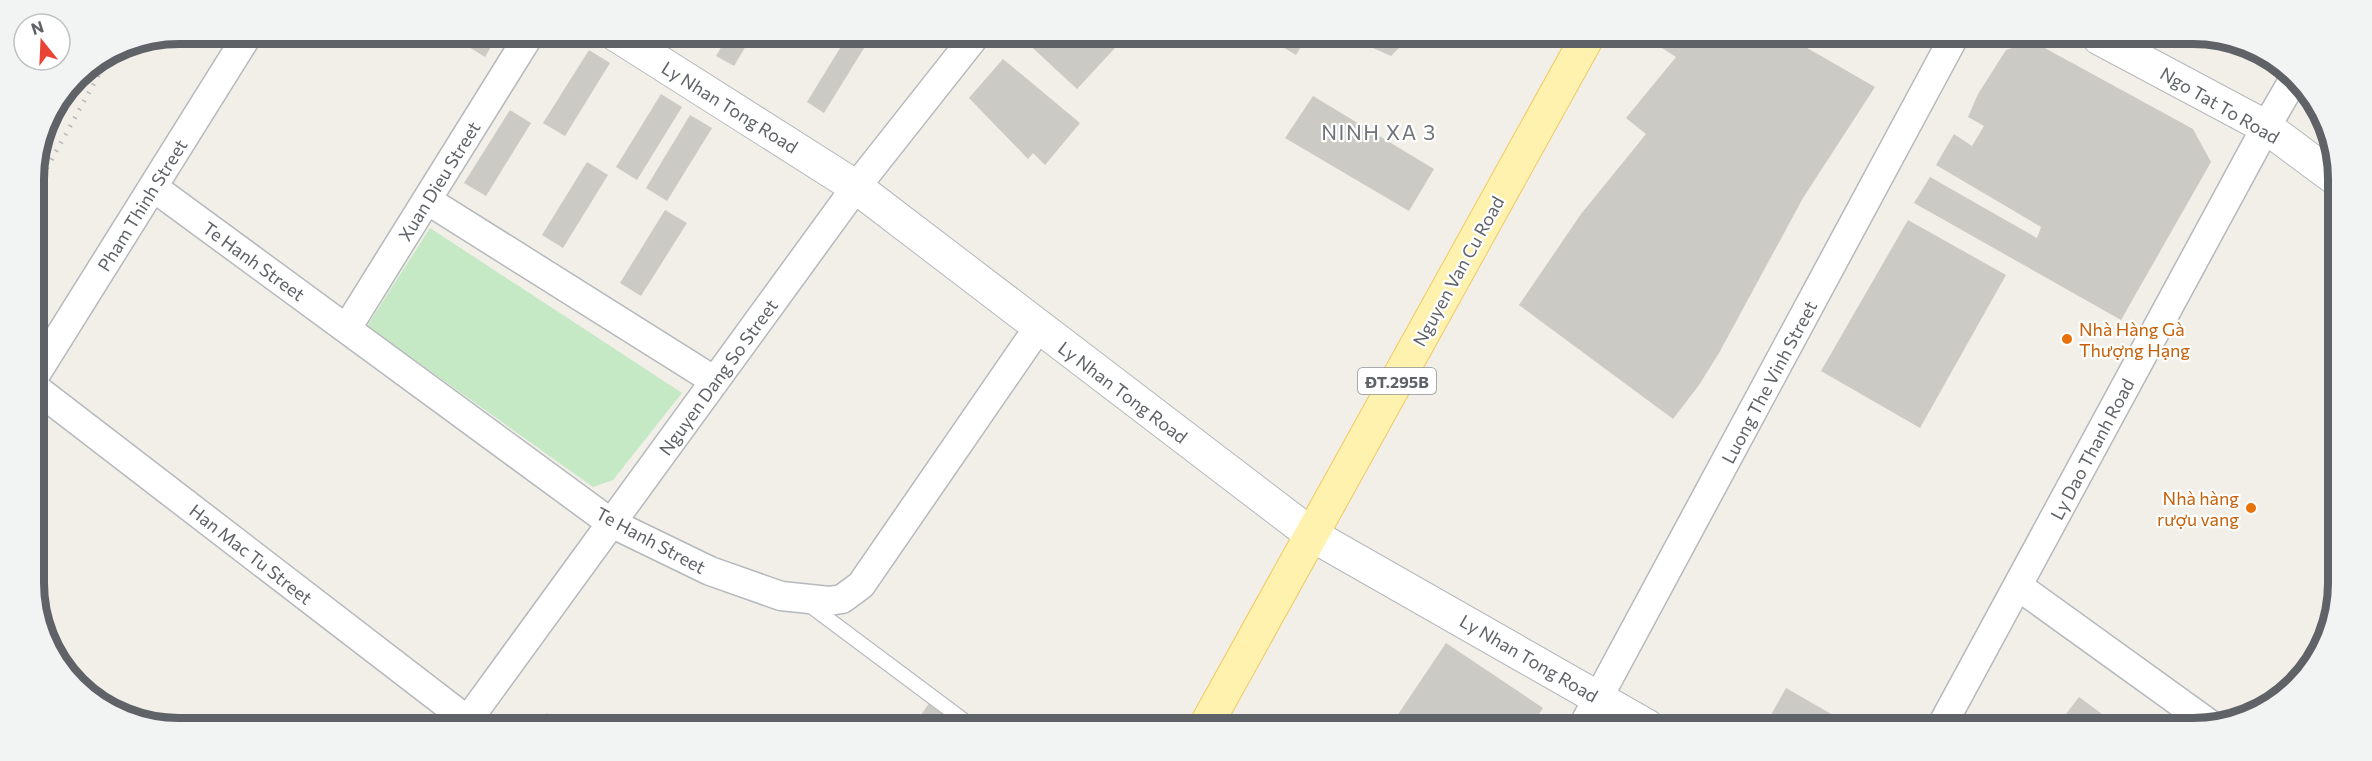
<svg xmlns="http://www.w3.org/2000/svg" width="2372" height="761" viewBox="0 0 2372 761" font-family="Commissioner,sans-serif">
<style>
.green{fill:#c5e8c5}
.building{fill:#cccac5}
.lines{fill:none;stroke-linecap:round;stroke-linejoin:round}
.service-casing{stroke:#b5b8bc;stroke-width:16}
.minor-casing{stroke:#b5b8bc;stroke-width:31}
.tertiary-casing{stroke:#b5b8bc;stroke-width:35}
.primary-casing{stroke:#f2c960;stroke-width:35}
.service{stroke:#fff;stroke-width:14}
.minor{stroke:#fff;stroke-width:28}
.tertiary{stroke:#fff;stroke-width:33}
.primary{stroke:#fff2af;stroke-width:33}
.rail{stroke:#b6b7b8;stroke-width:4.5;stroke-dasharray:1.5 8;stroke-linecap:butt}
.food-dot{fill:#e8710a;stroke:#fff;stroke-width:2}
.labels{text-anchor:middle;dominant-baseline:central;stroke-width:4.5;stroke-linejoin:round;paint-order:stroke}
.shield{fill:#fff;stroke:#8f9295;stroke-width:1.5}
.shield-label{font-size:16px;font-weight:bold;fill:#5f6368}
.street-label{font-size:18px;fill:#5f6368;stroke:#fff}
.food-label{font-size:18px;fill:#c56008;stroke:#fff;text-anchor:start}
.quarter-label{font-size:21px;letter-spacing:1.5px;fill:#70757a;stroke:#fff}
.rim{fill:none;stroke:#5f6368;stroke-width:8}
</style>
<rect width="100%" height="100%" fill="#f1efe8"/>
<path class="green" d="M430 228 682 393 613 480 593 487 367 326Z"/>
<path class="building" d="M448 34H495L498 35 485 57Z
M729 34H753L734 66 716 56Z
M848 35H872L824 113 807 102Z
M1026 35H1127L1077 89 1023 39Z
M1289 36H1334L1327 48 1307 37 1296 55 1281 46Z
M1346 36H1401L1405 42 1391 56Z
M1653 37H1788L1875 87 1803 198 1719 353 1699 385 1673 419 1519 305 1581 214 1646 134 1626 118 1676 57 1651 41Z
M2032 41 2193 129 2211 162 2121 320 1914 203 1930 177 2037 238 2041 227 1936 165 1954 134 1972 146 1984 126 1968 117 1978 94 2006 50Z
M589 50 610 63 565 136 543 123Z
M1003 59 1080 123 1045 165 1033 153 1028 159 969 98Z
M661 94 682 107 637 180 616 167Z
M1313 96 1434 169 1409 211 1285 138Z
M510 110 531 123 486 196 464 183Z
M690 115 712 128 667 201 646 188Z
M587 162 608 175 563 248 542 235Z
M665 210 687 223 641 296 620 283Z
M1908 220 2006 275 1920 428 1821 371Z
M1446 643 1543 708 1531 726H1410L1397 716Z
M1786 688 1854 727H1764Z
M2079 697 2121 728 2056 727Z
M930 702 963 725H914Z
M547 713 561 724H539Z
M733 716 745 724H728Z"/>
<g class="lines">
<defs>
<path id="service" d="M808 604 970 725"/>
<path id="minor" d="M153 187 611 523 710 571 781 596 829 601 842 599 861 585 1038 328
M427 200 715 381
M347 328 530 34
M34 377 249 33
M34 387 467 720
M2018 586 2211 725
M465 724 856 187 976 35
M1583 726 1954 37
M1941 727 2266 127 2295 77"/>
<path id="tertiary" d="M615 34 856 187 1312 535 1647 726
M2099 38 2266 127 2336 179"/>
<path id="primary" d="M1206 725 1588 36"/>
</defs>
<use href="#service" class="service-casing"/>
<use href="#minor" class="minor-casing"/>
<use href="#tertiary" class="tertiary-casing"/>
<use href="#primary" class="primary-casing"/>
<use href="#service" class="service"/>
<use href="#minor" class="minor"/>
<use href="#tertiary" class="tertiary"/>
<use href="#primary" class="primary"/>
<path class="rail" d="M33 193 112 51"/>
</g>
<g class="food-dot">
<circle cx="2067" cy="339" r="6"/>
<circle cx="2251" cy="508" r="6"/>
</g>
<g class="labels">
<rect class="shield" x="1358" y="368" width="78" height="26" rx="4.5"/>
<g class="shield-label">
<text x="1397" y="381">ĐT.295B</text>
</g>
<g class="street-label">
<text transform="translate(2220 105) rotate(30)">Ngo Tat To Road</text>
<text transform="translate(730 107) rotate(32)">Ly Nhan Tong Road</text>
<text transform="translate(439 181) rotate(-58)">Xuan Dieu Street</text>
<text transform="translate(142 205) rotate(-58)">Pham Thinh Street</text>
<text transform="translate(254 261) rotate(36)">Te Hanh Street</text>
<text transform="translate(1458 271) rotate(-61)">Nguyen Van Cu Road</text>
<text transform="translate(718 377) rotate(-54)">Nguyen Dang So Street</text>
<text transform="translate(1769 382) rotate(-62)">Luong The Vinh Street</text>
<text transform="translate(1123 392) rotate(37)">Ly Nhan Tong Road</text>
<text transform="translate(2092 449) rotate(-62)">Ly Dao Thanh Road</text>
<text transform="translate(651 540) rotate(28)">Te Hanh Street</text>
<text transform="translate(251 554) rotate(38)">Han Mac Tu Street</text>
<text transform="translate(1529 658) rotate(30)">Ly Nhan Tong Road</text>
</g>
<g class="food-label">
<text x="2079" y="329">Nhà Hàng Gà<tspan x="2079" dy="21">Thượng Hạng</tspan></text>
<text x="2239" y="498" text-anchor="end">Nhà hàng<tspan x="2239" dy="21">rượu vang</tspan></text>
</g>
<g class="quarter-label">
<text x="1379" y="131">NINH XA 3</text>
</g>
</g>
<path d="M0 0H2372V761H0ZM179 44H2193A135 135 0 0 1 2328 179V583A135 135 0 0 1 2193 718H179A135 135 0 0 1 44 583V179A135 135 0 0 1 179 44Z" fill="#f2f3f3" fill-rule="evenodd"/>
<path class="rim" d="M179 44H2193A135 135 0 0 1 2328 179V583A135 135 0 0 1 2193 718H179A135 135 0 0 1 44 583V179A135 135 0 0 1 179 44Z"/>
<g transform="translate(42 42) rotate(342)"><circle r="28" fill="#ffffff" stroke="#bfc1c3" stroke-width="1.5"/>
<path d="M0-4.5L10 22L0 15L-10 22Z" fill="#ea4335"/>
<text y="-9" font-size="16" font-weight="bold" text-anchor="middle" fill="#5f6368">N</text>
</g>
</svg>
